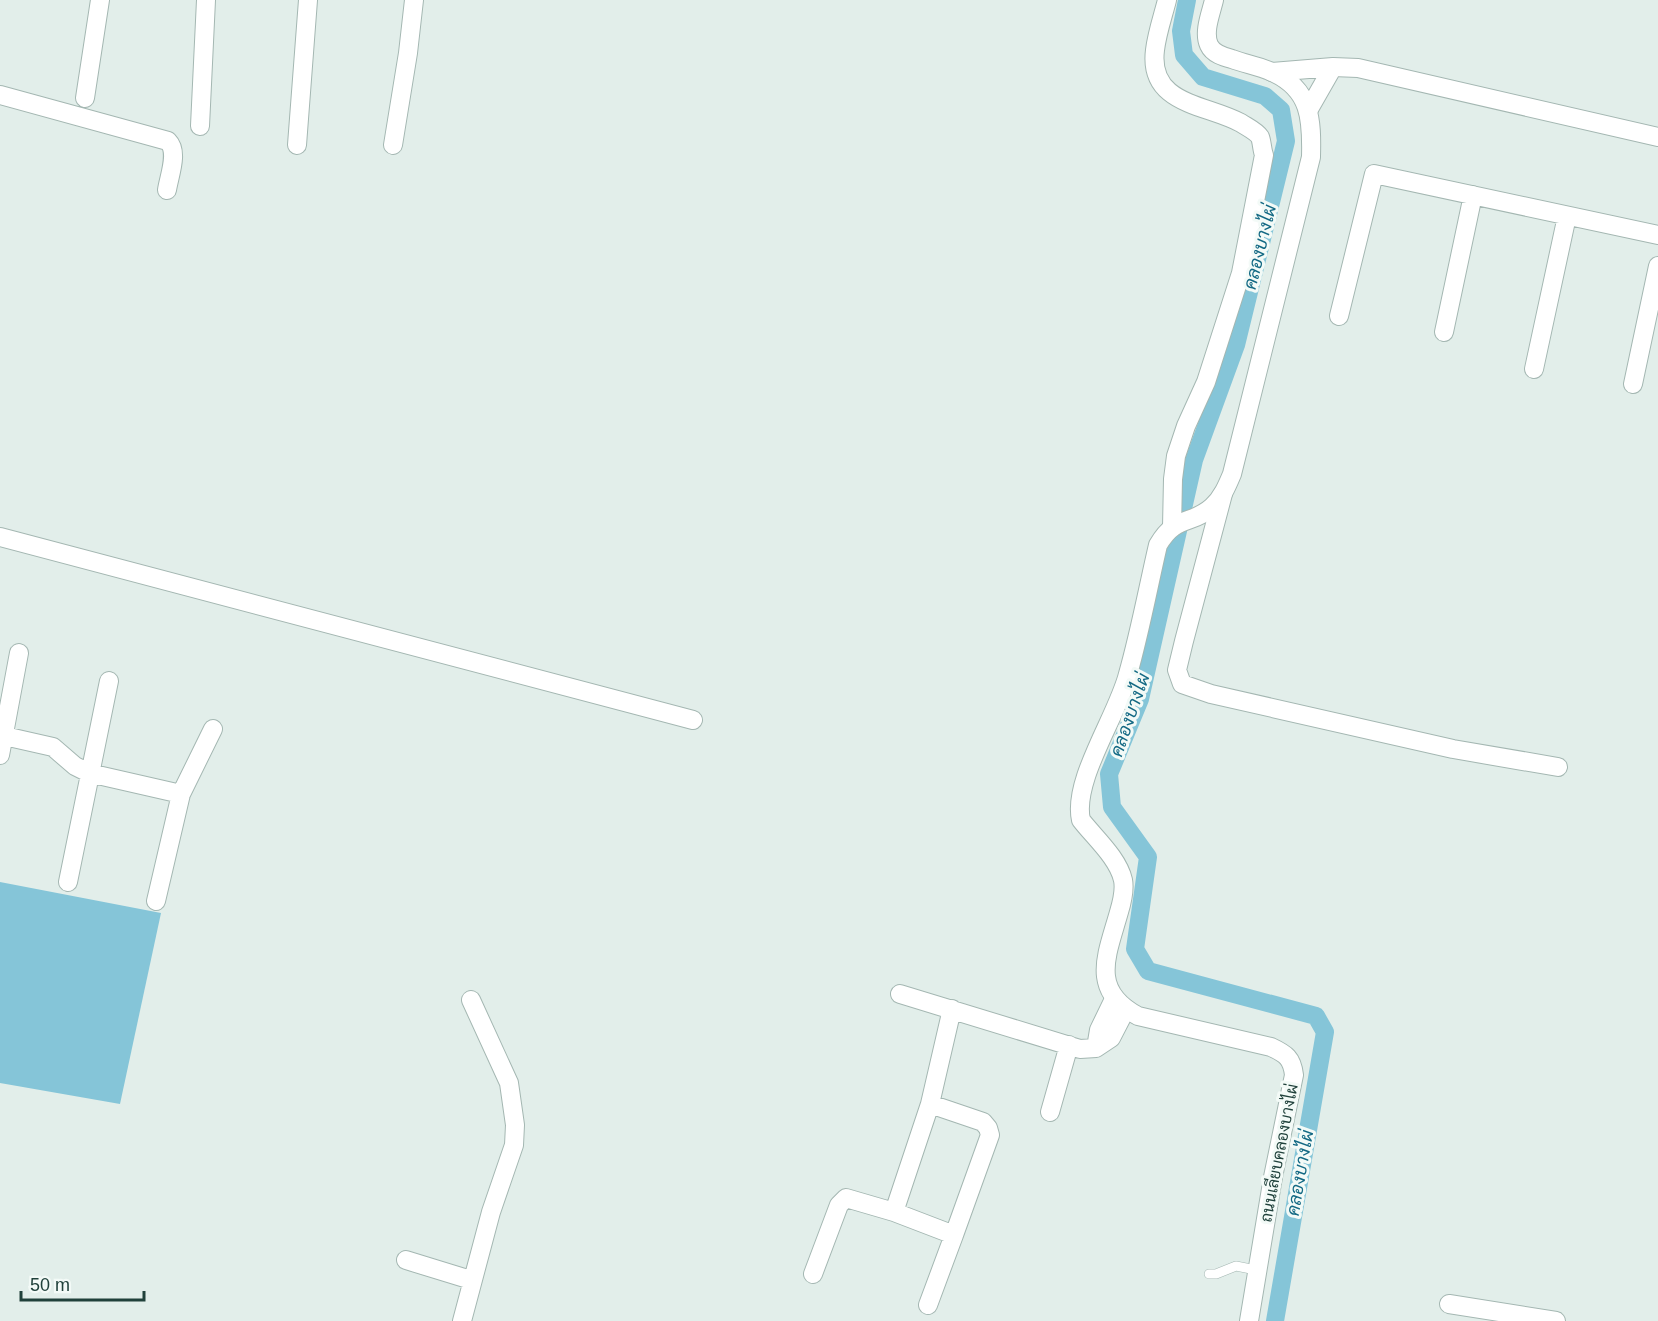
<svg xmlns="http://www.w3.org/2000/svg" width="1658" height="1321" viewBox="0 0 1658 1321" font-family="Helvetica,Sarabun,sans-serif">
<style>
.water{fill:#85c5d8}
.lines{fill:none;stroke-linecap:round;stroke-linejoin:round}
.canal{stroke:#85c5d8;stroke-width:18}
.service-casing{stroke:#a4b7b2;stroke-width:10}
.minor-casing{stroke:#a4b7b2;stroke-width:20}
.tertiary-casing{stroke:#a4b7b2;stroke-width:20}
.service{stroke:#fff;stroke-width:9}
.minor{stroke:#fff;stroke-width:18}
.tertiary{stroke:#fff;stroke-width:18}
.labels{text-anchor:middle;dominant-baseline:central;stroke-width:6;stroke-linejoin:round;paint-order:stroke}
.street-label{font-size:16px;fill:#20413b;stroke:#f3faf7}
.water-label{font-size:18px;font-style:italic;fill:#136984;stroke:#f3faf7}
</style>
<rect width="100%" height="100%" fill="#e2eeea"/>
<path class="water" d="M0 882 161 913 120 1104 0 1083Z"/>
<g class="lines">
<path class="canal" d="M1187 0 1181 31 1184 55 1203 77 1265 96 1281 110 1286 141 1236 345 1194 460 1140 699 1109 774 1112 807 1148 857 1135 949 1148 971 1316 1016 1325 1032 1275 1321"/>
<defs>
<path id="service" d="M1209 1274H1216L1236 1266 1256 1270"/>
<path id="minor" d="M1167 0C1163 16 1157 33 1155 50 1148 105 1206 104 1241 123 1247 127 1256 131 1260 137 1262 142 1262 150 1264 155L1241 273 1206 382 1186 426 1176 456 1173 479 1172 527
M1272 72 1333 67 1358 68 1658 137
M0 95 168 141C179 152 169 176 167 190
M85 98 100 0
M1309 109 1333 67
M200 126 206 0
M297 145 308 0
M393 145 408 53 414 0
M1339 316 1374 174 1658 235
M1444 332 1473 195
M1534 369 1567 216
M1633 384 1658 266
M1223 494 1184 641 1177 670 1182 684 1211 694 1453 749 1558 767
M0 537 693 720
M0 735 53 747 75 766 89 773 181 794
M0 755 19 653
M68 882 109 681
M156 901 181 794 213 729
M900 994 1080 1049 1096 1048
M1114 999 1099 1030 1096 1048 1111 1038 1126 1009
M1050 1112 1069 1045
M894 1212 954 1235 990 1135 988 1128 983 1122 930 1104
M406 1260 471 1280
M813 1274 839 1205 846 1198 894 1212 930 1104 952 1009
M1449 1304 1556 1321
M928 1305 954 1235
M462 1321 491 1212 514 1145 515 1125 509 1083 471 1000"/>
<path id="tertiary" d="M1214 0C1211 13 1203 32 1209 45 1213 54 1224 57 1232 59 1245 64 1259 66 1272 72 1311 89 1312 120 1311 157L1232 474C1227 486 1222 498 1212 507 1191 526 1176 514 1158 545 1148 588 1140 632 1128 674 1118 715 1072 780 1081 820 1095 838 1118 858 1123 880 1125 890 1122 902 1119 912 1107 955 1089 990 1138 1016L1271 1047C1286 1054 1292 1058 1294 1075L1273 1177 1249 1321"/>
</defs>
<use href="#service" class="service-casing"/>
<use href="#minor" class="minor-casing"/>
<use href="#tertiary" class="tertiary-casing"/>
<use href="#service" class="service"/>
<use href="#minor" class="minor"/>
<use href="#tertiary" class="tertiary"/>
</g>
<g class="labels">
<g class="street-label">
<text transform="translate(1279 1153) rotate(-79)">ถนนเลียบคลองบางไผ่</text>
</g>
<g class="water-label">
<text transform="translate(1260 247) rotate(-76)">คลองบางไผ่</text>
<text transform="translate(1130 715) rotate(-71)">คลองบางไผ่</text>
<text transform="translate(1300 1173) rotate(-80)">คลองบางไผ่</text>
</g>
</g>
<path d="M21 1291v9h123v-9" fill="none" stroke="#20413b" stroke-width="3"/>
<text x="30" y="1291" font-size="18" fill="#20413b" stroke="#f3faf7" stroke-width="4.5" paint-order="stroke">50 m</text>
</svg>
